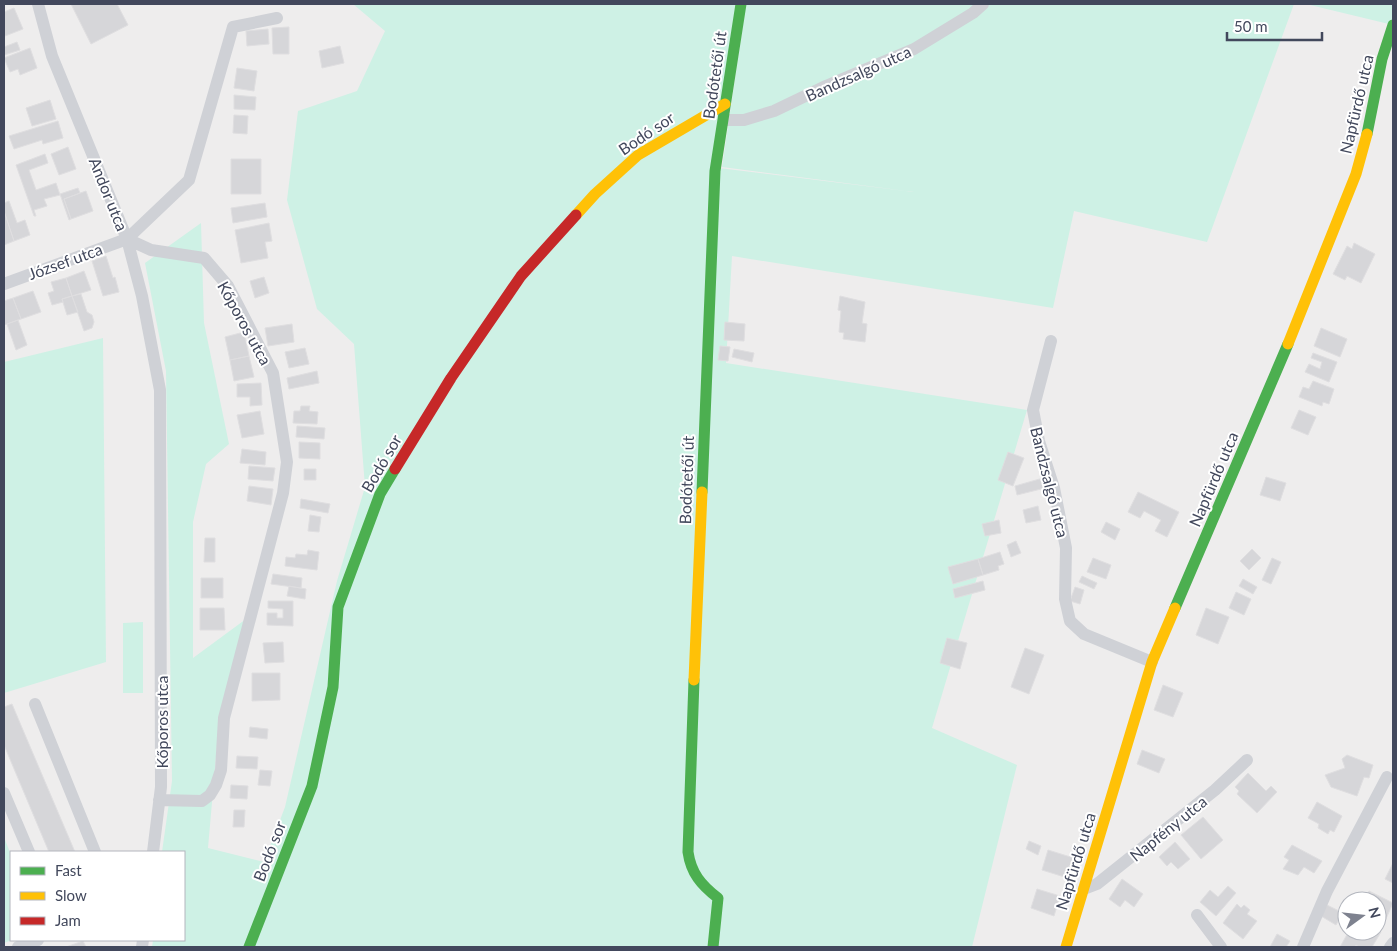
<svg xmlns="http://www.w3.org/2000/svg" width="1397" height="951" viewBox="0 0 1397 951" font-family="Lato,sans-serif">
<style>
.green{fill:#cef1e5}
.building{fill:#d6d6d9;stroke:#dfdee0}
.lines{fill:none;stroke-linecap:round;stroke-linejoin:round}
.street{stroke:#cfd1d6;stroke-width:12}
.fast{stroke:#4caf50;stroke-width:11}
.slow{stroke:#ffc107;stroke-width:11}
.jam{stroke:#c62828;stroke-width:11}
.labels{text-anchor:middle;dominant-baseline:central;stroke-width:4;stroke-linejoin:round;paint-order:stroke}
.street-label{font-size:16px;fill:#42485c;stroke:#fff}
</style>
<rect width="100%" height="100%" fill="#eeeded"/>
<path class="green" d="M353 4H744L719 168 914 192 722 167 746 4H1294L1207 242 1074 211 1053 308 732 256 726 363 1027 410 932 728 1017 765 972 947H152L153 940H184V852H162L172 781 166 371 145 263 201 223 204 323 229 444 206 464 193 522V658L246 619 217 745 208 848 264 862 285 807 337 581 365 487 354 344 317 309 287 200 298 111 357 91 385 31Z
M1306 4H1393V25Z
M103 338 106 662 4 693V362Z
M143 622V693H123V623Z
M4 837 11 855 12 940 4 943Z"/>
<path class="building" d="M71 4H117L128 25 91 44Z
M14 8 23 29 5 36 4 32V12Z
M289 27V54H273L272 28Z
M268 29 269 44 247 46 246 31Z
M17 42 20 50 4 55V47Z
M340 46 344 63 322 68 319 51Z
M30 48 37 68 20 75 18 69 10 72 4 58Z
M237 68 257 71 254 91 234 88Z
M234 95 256 97 255 110 234 109Z
M50 100 56 119 32 126 26 108Z
M234 115 248 116 247 134 233 133Z
M58 121 63 138 43 144 42 140 14 149 9 136Z
M68 147 76 169 59 175 51 154Z
M45 154 48 163 29 170 36 190 56 183 60 195 44 199 47 206 34 210 36 216H34L16 165Z
M231 159H261V194H231Z
M78 188 80 193 64 199 71 219 69 220 60 194Z
M86 191 93 211 71 219 64 199Z
M9 201 17 223 25 220 30 235 14 241 4 211V203Z
M265 203 267 217 233 223 231 208Z
M4 211 14 241 4 245Z
M269 223 272 241 265 242 268 258 241 263 235 230Z
M1354 243 1375 254 1361 283 1347 276 1345 280 1333 274 1347 246 1352 249Z
M106 256 113 278 115 277 119 292 103 296 92 261Z
M84 271 91 290 72 296 66 278Z
M264 277 269 293 255 298 250 281Z
M66 278 72 296 62 299 63 302 52 305 48 293 54 291 51 282Z
M33 291 41 312 21 319 13 298Z
M81 294 87 312 92 315 94 322 92 328 84 331 72 296Z
M72 296 78 312 67 315 62 299Z
M840 296 865 302 862 323 867 324 865 342 843 339 844 333 839 332 841 311 838 310Z
M13 298 21 319 4 325V301Z
M18 320 27 345 16 350 7 324Z
M725 322 745 324 744 341 724 340Z
M292 324 294 342 268 346 265 328Z
M1321 328 1347 339 1340 357 1314 346Z
M244 332 249 356 230 360 225 337Z
M720 346 730 347 728 361 718 360Z
M305 348 309 364 289 368 285 352Z
M734 349 754 353 752 362 732 357Z
M1313 353 1337 362 1329 382 1305 372 1309 364 1320 369 1322 362 1311 358Z
M249 356 254 377 234 381 230 360Z
M317 371 319 383 289 389 287 378Z
M1313 381 1334 389 1329 404 1323 402 1322 406 1299 397 1303 387 1309 389Z
M261 383 262 405 250 406V397H237V384Z
M301 406H310L309 411 318 412 317 424 293 423 294 411H300Z
M1299 410 1316 417 1308 435 1291 428Z
M260 411 264 434 242 438 237 415Z
M297 426 325 428 324 439 296 437Z
M299 442 320 443V459L299 458Z
M242 449 266 452 265 465 240 463Z
M1008 452 1024 458 1013 486 998 480Z
M249 466 275 468 273 481 248 479Z
M304 469H316V480H304Z
M1266 477 1286 483 1280 501 1260 495Z
M1043 478 1045 488 1017 495 1015 486Z
M249 486 273 489 271 505 247 501Z
M1138 492 1179 512 1167 537 1155 531 1161 520 1144 511 1140 518 1128 512Z
M301 499 330 504 328 513 300 508Z
M1038 506 1041 520 1026 523 1023 510Z
M310 515 321 517 319 532 308 531Z
M999 520 1001 533 985 536 982 524Z
M1106 522 1120 529 1115 540 1101 532Z
M205 538H215V562H204Z
M1016 541 1021 553 1011 557 1007 545Z
M1252 549 1261 558 1249 570 1240 561Z
M308 550 319 552 317 570 285 566 286 557 295 558 296 554 307 555Z
M1000 552 1004 564 998 566 999 570 983 575 978 559Z
M1093 558 1111 565 1106 579 1087 572Z
M1272 558 1281 562 1271 584 1262 580Z
M978 559 983 575 953 584 948 567Z
M273 574 302 578 301 588 271 584Z
M1082 576 1097 583 1094 589 1079 582Z
M201 578H223V598H201Z
M1243 579 1257 587 1253 594 1239 586Z
M983 581 985 590 955 598 953 589Z
M289 586 306 589 305 599 287 596Z
M1075 587 1084 590 1080 604 1070 601Z
M1236 592 1251 599 1244 615 1229 608Z
M268 601H293V626L267 625V613H277V618H283V609L268 608Z
M200 608H224L225 630H200Z
M1206 608 1229 617 1218 644 1196 635Z
M947 638 967 643 960 669 940 663Z
M283 642 284 662 265 663 263 643Z
M1025 648 1044 655 1029 694 1011 687Z
M252 673H280V700L252 701Z
M1163 685 1183 693 1173 717 1154 710Z
M12 704 20 723 75 852H49L4 745V707Z
M250 727 268 729 267 739 249 737Z
M1142 750 1165 759 1159 773 1137 764Z
M1347 755 1373 765 1369 778 1364 777 1357 796 1331 787 1325 775 1345 768 1342 759Z
M237 756 258 757 257 769 236 768Z
M260 770 272 771 270 786 258 785Z
M1248 773 1266 791 1271 786 1277 792 1257 813 1237 794 1239 791 1235 787Z
M231 785 248 786 247 799 230 798Z
M1317 802 1342 816 1334 832 1330 830 1328 834 1318 828 1319 824 1308 818Z
M234 810H245L244 827H233Z
M1203 817 1223 840 1201 859 1181 835Z
M1029 841 1041 846 1038 855 1026 849Z
M1175 842 1190 859 1178 869 1171 862 1167 866 1159 857Z
M1292 845 1322 861 1314 873 1304 867 1298 875 1283 869 1289 860 1284 857Z
M1048 850 1077 859 1071 879 1042 870Z
M1393 863V883L1385 879Z
M1122 879 1143 894 1134 907 1125 900 1120 907 1109 899Z
M1228 886 1236 893 1216 916 1200 902 1210 890 1218 897Z
M1037 889 1060 896 1054 916 1031 908Z
M1369 891 1393 903 1385 921 1377 917V901H1364Z
M1237 904 1241 908 1244 905 1250 910 1247 914 1257 921 1243 939 1223 923Z
M1327 905 1343 913 1336 925 1321 916Z
M1377 930 1381 932 1372 947H1359L1356 945 1355 947H1340L1349 931Z
M1277 934 1290 941 1286 947H1270Z
M83 941 86 947H66Z"/>
<g class="lines">
<path class="street" d="M38 4 52 56 127 239 142 296 160 390 161 787 153 852
M724 120H744L774 111 826 86 914 49 973 13 983 4
M127 239 151 250 204 258 228 286 273 373 287 462 283 493 224 718 221 770 216 785 210 795 202 801 159 800
M4 284 127 239 189 180 233 27 277 18
M1051 341 1033 410 1039 441 1054 488 1066 548 1065 599 1070 621 1084 634 1152 662
M35 704 95 852
M4 793 29 852
M1084 889 1097 884 1215 790 1247 760
M1197 915 1221 947
M18 947 38 940
M142 947 143 940
M1303 947 1327 891 1387 777
M1390 947 1393 943"/>
<path class="fast" d="M1367 134 1382 59 1393 25
M702 492 715 171 741 4
M1175 608 1288 344
M694 680 688 852C691 873 701 885 718 898L713 947
M249 947 312 786 333 687 338 607 380 494 395 469"/>
<path class="slow" d="M576 215 595 194 638 155 725 104
M1288 344 1356 174 1367 134
M694 680 702 492
M1066 947 1152 662 1175 608"/>
<path class="jam" d="M395 469 451 378 521 276 576 215"/>
</g>
<g class="labels">
<g class="street-label">
<text transform="translate(858 73) rotate(-24)">Bandzsalgó utca</text>
<text transform="translate(714 75) rotate(-82)">Bodótetői út</text>
<text transform="translate(1356 104) rotate(-77)">Napfürdő utca</text>
<text transform="translate(646 133) rotate(-34)">Bodó sor</text>
<text transform="translate(109 194) rotate(68)">Andor utca</text>
<text transform="translate(65 261) rotate(-20)">József utca</text>
<text transform="translate(245 323) rotate(61)">Kőporos utca</text>
<text transform="translate(381 463) rotate(-60)">Bodó sor</text>
<text transform="translate(1213 479) rotate(-67)">Napfürdő utca</text>
<text transform="translate(686 480) rotate(-88)">Bodótetői út</text>
<text transform="translate(1050 482) rotate(76)">Bandzsalgó utca</text>
<text transform="translate(161 722) rotate(-90)">Kőporos utca</text>
<text transform="translate(1168 828) rotate(-39)">Napfény utca</text>
<text transform="translate(269 851) rotate(-69)">Bodó sor</text>
<text transform="translate(1075 861) rotate(-73)">Napfürdő utca</text>
</g>
</g>
<rect width="1397" height="951" fill="none" stroke="#42485c" stroke-width="10"/>
<rect x="10" y="851" width="175" height="90" fill="#ffffff" stroke="#b3b6be"/>
<rect x="20" y="867" width="25" height="8" fill="#4caf50" stroke="#b3b6be"/>
<text x="55" y="876" font-size="15" fill="#42485c">Fast</text>
<rect x="20" y="892" width="25" height="8" fill="#ffc107" stroke="#b3b6be"/>
<text x="55" y="901" font-size="15" fill="#42485c">Slow</text>
<rect x="20" y="917" width="25" height="8" fill="#c62828" stroke="#b3b6be"/>
<text x="55" y="926" font-size="15" fill="#42485c">Jam</text>
<g transform="translate(1362 916) rotate(75)"><circle r="24" fill="#ffffff" stroke="#b3b6be"/>
<path d="M0-4L9 19L0 12L-9 19Z" fill="#7e828f"/>
<text y="-8" font-size="14" font-weight="bold" text-anchor="middle" fill="#42485c">N</text>
</g>
<path d="M1227 32v8h95v-8" fill="none" stroke="#42485c" stroke-width="2.5"/>
<text x="1234" y="32" font-size="15" fill="#42485c" stroke="#ffffff" stroke-width="4" paint-order="stroke">50 m</text>
</svg>
